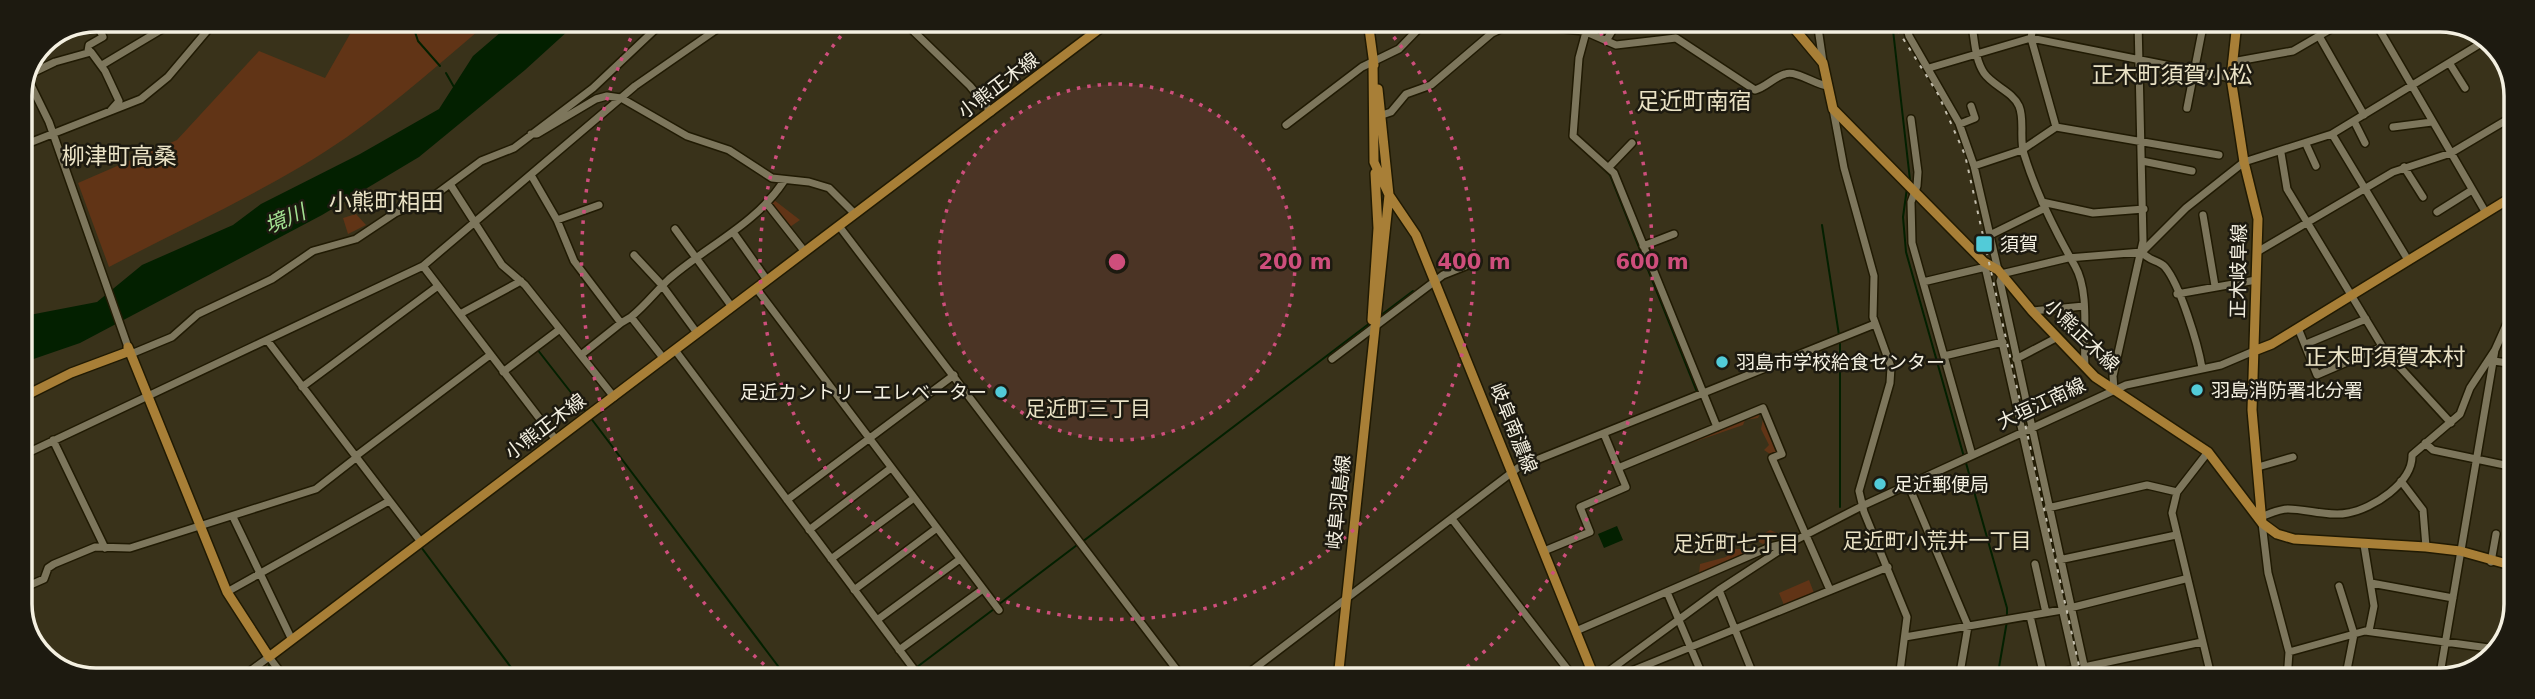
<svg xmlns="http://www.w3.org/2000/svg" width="2535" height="699" viewBox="0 0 2535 699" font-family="'DejaVu Sans','Noto Sans JP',sans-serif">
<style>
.green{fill:#613416}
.water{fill:#032000}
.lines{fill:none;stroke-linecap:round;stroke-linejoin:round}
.stream{stroke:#032000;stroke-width:2}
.minor-casing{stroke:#201a03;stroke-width:10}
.major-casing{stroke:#201a03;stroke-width:12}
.minor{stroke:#7d765c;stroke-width:7}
.major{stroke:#a87f37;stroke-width:9}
.rail{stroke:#c5c0af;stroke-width:2;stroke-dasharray:3.5 7;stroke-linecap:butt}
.ring{fill:none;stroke:#ce4e7c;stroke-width:3.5;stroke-dasharray:3.5 7}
.poi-dot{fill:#52cbd8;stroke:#1d1a10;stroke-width:2.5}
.labels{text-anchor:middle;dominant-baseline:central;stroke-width:5;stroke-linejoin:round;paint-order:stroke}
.street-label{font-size:19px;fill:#f4f0e1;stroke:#1d1a10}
.poi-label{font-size:19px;fill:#f4f0e1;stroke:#1d1a10;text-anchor:start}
.water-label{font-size:21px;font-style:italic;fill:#a2df91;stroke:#1d1a10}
.neighbourhood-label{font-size:21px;fill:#eae2c5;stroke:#1d1a10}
.quarter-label{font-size:23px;fill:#eae2c5;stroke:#1d1a10}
.rim{fill:none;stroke:#f4f0e1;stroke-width:3.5}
.centre{fill:#ce4e7c;stroke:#1d1a10;stroke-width:3.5}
.ring-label{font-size:21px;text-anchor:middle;font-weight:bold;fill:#ce4e7c;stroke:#1d1a10;stroke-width:5;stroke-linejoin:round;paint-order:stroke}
</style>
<rect width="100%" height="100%" fill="#39321a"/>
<path class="green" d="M358 20H491C444 60 398 101 347 137 273 188 189 225 109 267L78 183 177 140 259 51 325 78Z
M774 200 800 220 787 229 770 207Z
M356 214 366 225 348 234 343 218Z
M1756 411 1760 414 1758 418 1745 420 1743 425 1688 444 1690 440Z
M1763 419 1777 453 1773 456 1764 450 1769 445 1761 429Z
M1770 530 1782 535 1763 544 1759 542 1760 536Z
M1734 549H1749L1736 559 1699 574 1700 564 1726 557Z
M1809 580 1814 593 1784 605 1779 593Z"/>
<path class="water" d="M515 20H580L525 70 419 157 322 215 80 343 19 364V317L97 302 142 265 233 225 261 204 360 154 439 109 473 56Z
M1617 526 1623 540 1604 548 1598 534Z"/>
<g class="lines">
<path class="stream" d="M411 20 418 41 440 66
M1900 21V25L1893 30 1910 180
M1583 27 1584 21
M702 35 724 20
M1580 42 1582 34
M446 73 454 87
M1571 138 1574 75
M1591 157 1610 175 1697 392
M1907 188 1903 217 1906 252 1964 457
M508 190 613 100
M1822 225 1839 335
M545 316 552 325
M1380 316 1413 291
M1840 340V507
M537 349 587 413
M590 417 787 678
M1966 463 2007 608V616
M1082 542 1370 323
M421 547 519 678
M998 605 1077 545
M269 665 277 677
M917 667 994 609
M902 678 913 670
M1997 679 2007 621"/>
<defs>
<path id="minor" d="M902 20 970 86 991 112
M1817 21 1823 62
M1905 21 1909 36 1959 123 1974 166 1998 270
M1971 21C1975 38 1974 58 1984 73 1993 86 2012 91 2019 106 2025 120 2019 139 2024 154 2036 193 2055 231 2075 266 2090 292 2083 337 2085 367
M2034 21 2031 38 2056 127
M2375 22 2486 213
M1586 32 1579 58 1573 136 1614 173 1717 427
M2319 36 2364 115
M1606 41 1618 21
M88 51 89 45 103 37 96 22 99 19
M2232 62 2293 51 2343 22
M2450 64 2465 88
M102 65 179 19
M1929 68 2031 38 2231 78
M28 75 55 62 91 52 105 71 119 101 111 110
M27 77 49 122 128 347
M2187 108 2204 21
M1833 109 1844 168 1874 276 1873 317 1891 367 1890 383 1859 491 1864 512 1907 617 1899 679
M1382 115 1391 112 1406 94 1431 85 1492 33 1505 27 1525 25 1584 31 1616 45 1676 38 1755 90C1766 87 1774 77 1785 74 1797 70 1815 85 1828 86
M1911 119 1918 172 1917 186 1911 202 1912 243 1972 455
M2354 121 2365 143
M1960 124 1975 118 1971 106
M1286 125 1362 67 1399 49 1426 21
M2393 127 2432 122
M531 134H537L596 99 607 96 621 98 687 136 729 150 772 178 809 182 829 188 855 214
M2332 134 2408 260
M2306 144 2316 166
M19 147 141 99 168 77 217 19
M2281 153 2287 189 2385 351 2451 423
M2142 161 2192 171
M1974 166 2022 150 2056 127 2219 155
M1609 167 1632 143
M2404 167 2423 197
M531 175 557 220 574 261 621 323 631 317 664 359
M450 184 502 265 525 285 614 397
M2506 200 2515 214
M2042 202 2093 213 2144 209
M768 205 805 252
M2437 212 2472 190
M2203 215 2215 286
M557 220 599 205
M839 226 1183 678
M675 229 732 307
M733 232 767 280
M1990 235 2045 208
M1643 246 1674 234
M2142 252C2148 261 2159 260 2165 267 2180 285 2198 344 2202 368
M2257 252 2393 172 2451 153 2515 115
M634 255 661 284 697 333
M1984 262 2078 679
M423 266 556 440
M2001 274 2068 258 2142 252 2186 208 2244 162 2332 134 2488 39
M2002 275 2000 281 2087 679
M1923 282 1986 267
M756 288 999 610
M2177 294 2256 280
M2032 311 2084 306
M460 314 521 281
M631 317C646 305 656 291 669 279 708 245 755 225 784 181
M2298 328 2317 375 2382 347
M267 340 421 542
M2306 344 2366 319
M675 350 916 672
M131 354 172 337 198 314 272 279 313 251 356 239 395 213 435 195 481 161 514 148 593 88 665 20
M581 355 621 323
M1944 356 2003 342
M1332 359 1443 275 1478 261
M2016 359 2056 338
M2494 361 2514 364
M503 372 560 329
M302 387 438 286
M2114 390 2113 376 2143 241 2138 21
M53 440 105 548
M2425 443 2433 450 2514 467
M2208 452 2177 492 2172 513 2212 680
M356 456 490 355
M19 457 423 266 635 86 730 20
M2258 467 2293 457
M1618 468 1763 408 1782 454 1772 458 1830 590
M2401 481 2423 510 2426 547
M1908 484 1968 626 1959 679
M787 500 954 375
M2048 508 2147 485 2177 492
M2263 516C2271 513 2280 509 2288 509 2307 509 2329 517 2348 513 2372 509 2413 483 2412 455L2460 414 2470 388 2495 350 2508 321 2515 286
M233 517 292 640
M1452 519 1575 679
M2262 523 2268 573 2289 652 2287 680
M809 530 891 468
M2364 545 2374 606 2369 631
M1544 551 1590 532 1580 507 1626 487 1604 434
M831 559 914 498
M2059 560 2176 535
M2491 562 2496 534
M2035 564 2046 613
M2371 583 2453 598
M2339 586 2354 634 2345 680
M19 590 44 579 48 568 54 564 95 547 130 548 316 489 357 457
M854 590 937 528
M1719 590 1755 679
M227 592 389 501
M1667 592 1704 679
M2030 616 2044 676 2076 669
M877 620 960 559
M1576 631 1770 547 1786 543
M1905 637 2062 610 2185 579
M899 650 983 589
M2289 652 2365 631 2496 649
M2084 667 2202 642
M1901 671 1959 678
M242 677 269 657 284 677
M1242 678 1519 467 1875 324
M1598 679 1719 590 1794 541 1862 506 2126 385 2221 365 2254 351
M1612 679 1888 567
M2030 679 2044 676
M2439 680 2495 350"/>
<path id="major" d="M1368 21 1374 65
M1788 21 1823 63 1833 109 1984 262 1998 270 2032 311 2095 377 2208 452 2262 523 2277 534 2294 539 2426 547 2460 551 2514 566
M2237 22 2231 78 2244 162 2258 219 2252 410 2262 523
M1373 62 1374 162 1389 195 1416 235 1595 679
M1372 320 1378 228 1375 173
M128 347 227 592 269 657 1111 20
M2254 351 2272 344 2515 195
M19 399 71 373 130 351
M1338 679 1389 195 1378 89"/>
</defs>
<use href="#minor" class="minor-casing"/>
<use href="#major" class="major-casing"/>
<use href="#minor" class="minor"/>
<use href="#major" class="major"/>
<path class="rail" d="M1892 21 1938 94 1965 155 2082 679"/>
</g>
<circle cx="1117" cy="262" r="178" fill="#ce4e7c" fill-opacity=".12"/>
<g class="ring">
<circle cx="1117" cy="262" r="178"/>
<path d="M1380 21A357 357 0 1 1 854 21"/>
<path d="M780 678A535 535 0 0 1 638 23M1596 23A535 535 0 0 1 1454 678"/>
</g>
<g class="poi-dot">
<rect x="1975" y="235" width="18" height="18" rx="3.5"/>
<circle cx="1722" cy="362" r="7"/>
<circle cx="2197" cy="390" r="7"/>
<circle cx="1001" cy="392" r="7"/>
<circle cx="1880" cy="484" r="7"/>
</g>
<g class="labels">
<g class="street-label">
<text transform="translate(998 85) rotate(-37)">小熊正木線</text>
<text transform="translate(2238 271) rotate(-89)">正木岐阜線</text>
<text transform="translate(2082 335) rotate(44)">小熊正木線</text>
<text transform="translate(2041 403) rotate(-25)">大垣江南線</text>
<text transform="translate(545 426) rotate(-37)">小熊正木線</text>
<text transform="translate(1514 428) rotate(68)">岐阜南濃線</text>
<text transform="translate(1338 502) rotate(-84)">岐阜羽島線</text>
</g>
<g class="poi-label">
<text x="2000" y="244">須賀</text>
<text x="1736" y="362">羽島市学校給食センター</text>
<text x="2211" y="390">羽島消防署北分署</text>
<text x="987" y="392" text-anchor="end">足近カントリーエレベーター</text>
<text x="1894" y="484">足近郵便局</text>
</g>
<g class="water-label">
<text transform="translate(285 219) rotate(-23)">境川</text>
</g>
<g class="neighbourhood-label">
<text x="1088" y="409">足近町三丁目</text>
<text x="1937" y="541">足近町小荒井一丁目</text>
<text x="1736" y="544">足近町七丁目</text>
</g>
<g class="quarter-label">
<text x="2172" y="75">正木町須賀小松</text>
<text x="1694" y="101">足近町南宿</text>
<text x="119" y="156">柳津町高桑</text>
<text x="386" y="202">小熊町相田</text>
<text x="2385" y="357">正木町須賀本村</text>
</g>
</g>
<path d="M0 0H2535V699H0ZM96 32H2440A64 64 0 0 1 2504 96V604A64 64 0 0 1 2440 668H96A64 64 0 0 1 32 604V96A64 64 0 0 1 96 32Z" fill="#1d1a10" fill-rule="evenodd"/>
<path class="rim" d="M96 32H2440A64 64 0 0 1 2504 96V604A64 64 0 0 1 2440 668H96A64 64 0 0 1 32 604V96A64 64 0 0 1 96 32Z"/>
<circle cx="1117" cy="262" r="10" class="centre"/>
<g class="ring-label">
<text x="1295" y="269">200 m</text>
<text x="1474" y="269">400 m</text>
<text x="1652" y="269">600 m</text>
</g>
</svg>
